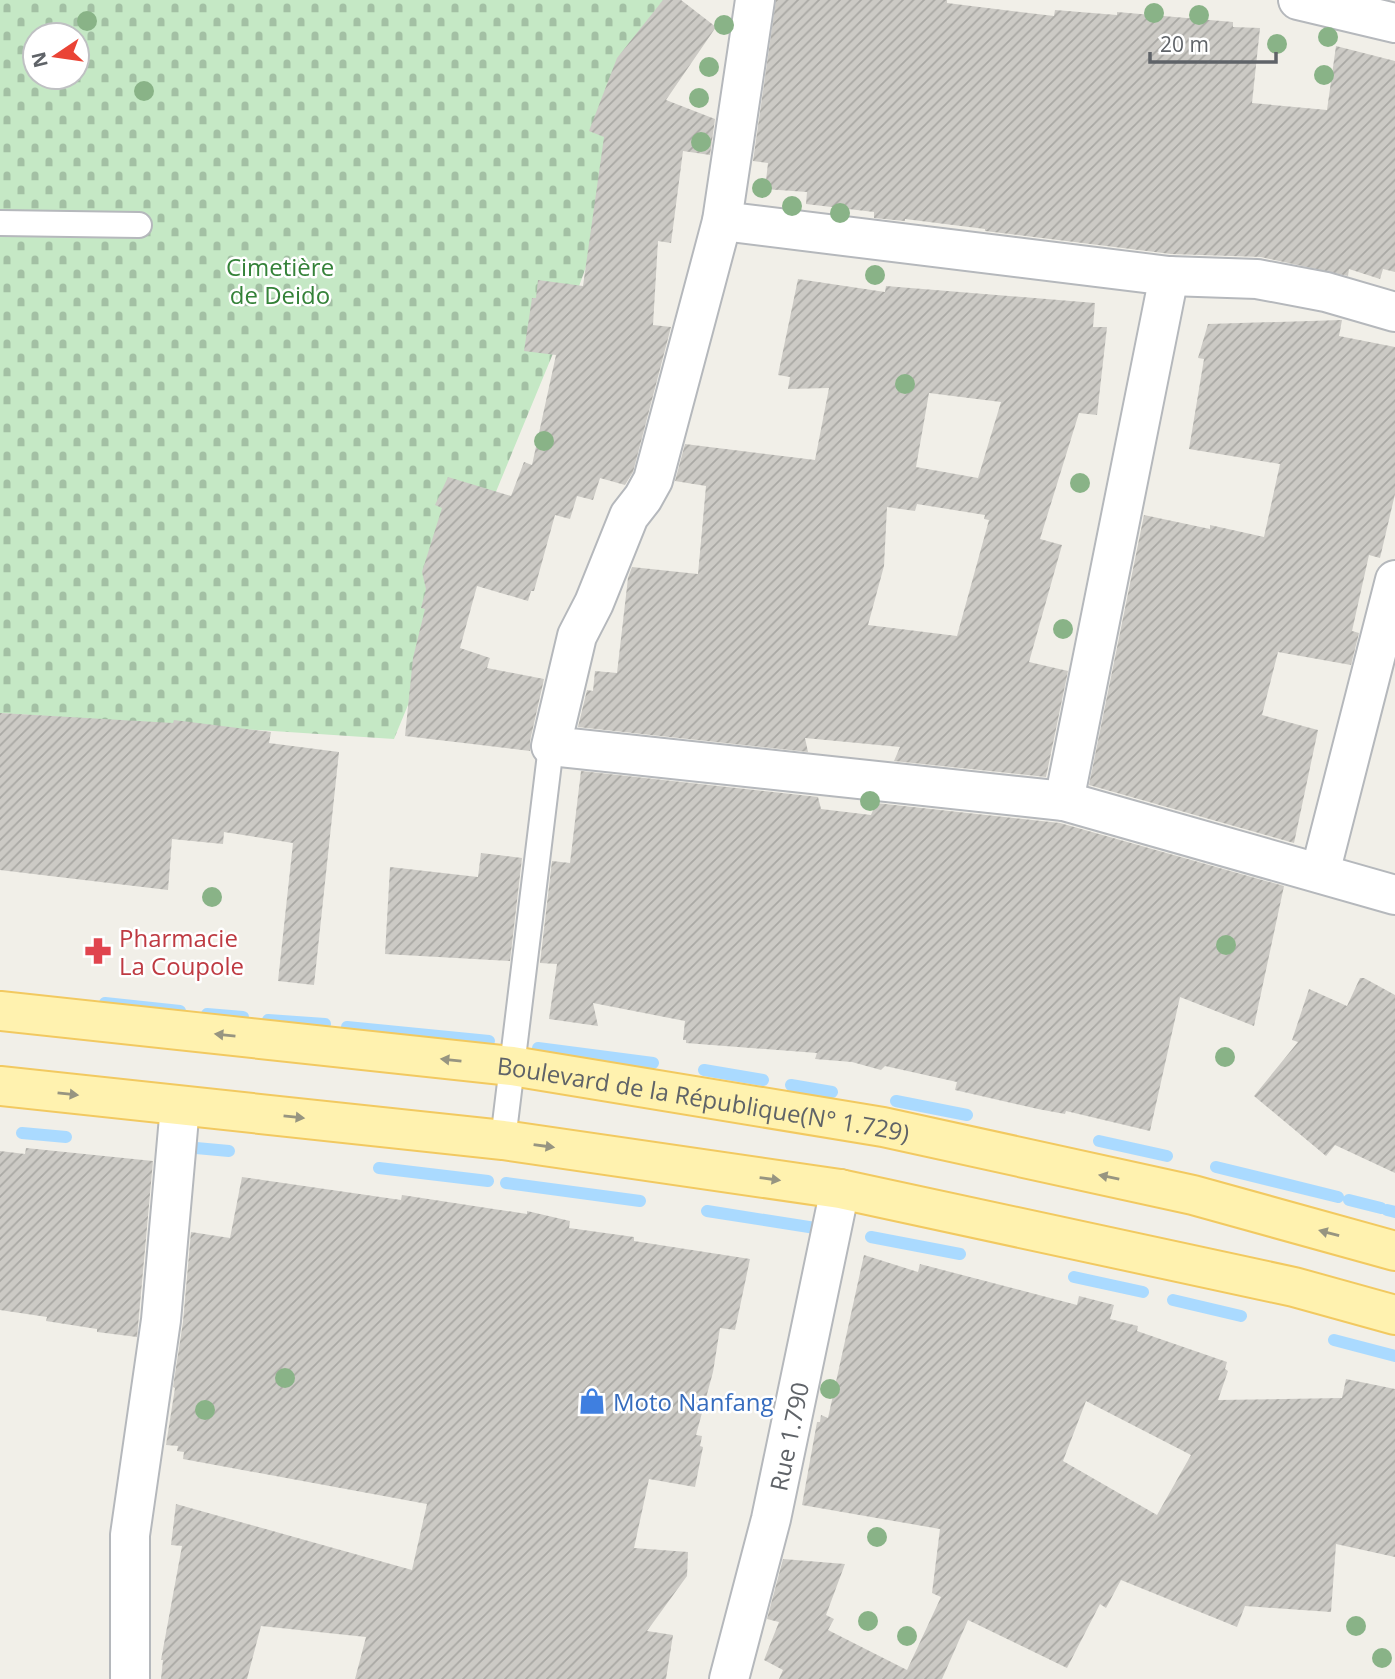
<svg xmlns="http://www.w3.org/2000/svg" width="1395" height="1679" viewBox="0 0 1395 1679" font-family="'Open Sans',sans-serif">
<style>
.cemetery{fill:url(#cemetery-stones);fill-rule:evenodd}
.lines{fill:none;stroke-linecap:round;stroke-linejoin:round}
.stream{stroke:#aadaff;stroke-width:12}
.building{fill:url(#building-hatch);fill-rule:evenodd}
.lane-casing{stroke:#b5b8bc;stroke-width:28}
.street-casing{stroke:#b5b8bc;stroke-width:42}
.primary-casing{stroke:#f2c960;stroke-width:42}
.lane{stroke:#fff;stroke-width:24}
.street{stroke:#fff;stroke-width:38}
.primary{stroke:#fff2af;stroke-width:38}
.tree{fill:#89b387}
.oneway{fill:#979581}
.labels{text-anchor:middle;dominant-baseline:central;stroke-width:5;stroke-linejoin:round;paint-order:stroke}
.park-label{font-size:24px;fill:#348238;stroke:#fff}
.health-label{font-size:24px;fill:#be3a42;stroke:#fff;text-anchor:start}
.street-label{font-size:24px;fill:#5f6368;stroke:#fff}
.shop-label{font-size:24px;fill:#366cbe;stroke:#fff;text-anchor:start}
</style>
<defs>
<pattern id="cemetery-stones" width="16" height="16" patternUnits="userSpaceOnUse" patternTransform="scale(1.75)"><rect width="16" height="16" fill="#c5e8c5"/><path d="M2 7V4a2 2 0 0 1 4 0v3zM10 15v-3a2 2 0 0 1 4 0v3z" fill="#a3c0a4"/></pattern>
<pattern id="building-hatch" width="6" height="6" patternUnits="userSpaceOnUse" patternTransform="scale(1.75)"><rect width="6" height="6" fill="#cccac5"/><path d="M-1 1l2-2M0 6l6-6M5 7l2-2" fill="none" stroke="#a9a8a4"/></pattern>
</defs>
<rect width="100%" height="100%" fill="#f1efe8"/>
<path class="cemetery" d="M0 0H668L670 36 566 322 394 739 0 713ZM35 35H77V77H35Z"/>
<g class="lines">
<path class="stream" d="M105 1003 180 1011
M207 1014 243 1017
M268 1020 325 1024
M347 1027 489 1041
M538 1048 653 1063
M704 1070 763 1080
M791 1085 832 1092
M896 1101 967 1115
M22 1133 66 1137
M1099 1141 1167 1156
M196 1148 229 1151
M1216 1167 1338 1197
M379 1168 488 1181
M506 1183 640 1201
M1349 1200 1381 1208
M1387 1210 1395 1212
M707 1211 828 1230
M871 1237 960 1254
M1074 1277 1143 1292
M1173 1300 1241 1316
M1334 1340 1395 1356"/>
</g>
<path class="building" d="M663 0H681L716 27 666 100 715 119 710 155 683 151 671 243 658 241 653 325 671 327 633 472 625 485 600 478 593 500 577 496 570 519 555 515 534 591H531L528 601 477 586 460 648 490 658 487 668 544 679 530 741V751L405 736 413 658 425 609 421 608 426 589 422 572 442 508 435 505 448 477 511 496 524 462 532 465 556 355 524 351 532 298H536L538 280 583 286 604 137 589 131 617 58Z
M776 0H947V3L1054 16 1055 10 1117 15V12L1233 22V27L1260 28 1252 103 1327 110 1336 46 1395 61V272L1383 269 1380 279 1349 269 1348 276 1261 257 1171 254 985 231V229L905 219V221L874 218V212L806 204 807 192 765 189 768 163 753 161Z
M798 279 885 292 886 286 1095 303 1093 327H1107L1097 415 1079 413 1040 539 1062 545 1029 662 1068 671 1046 777 894 761 900 747 805 738 808 752 578 727 587 690 593 691 595 671 617 673 628 578 632 567 698 574 706 486 675 481 685 444 815 460 829 388 788 389 790 377 778 375ZM929 393 1001 402 978 478 916 467ZM917 504 985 515 984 519 989 520 957 636 868 625 884 566 887 507 915 511Z
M1342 320 1339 336 1395 347V494L1380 558 1369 555 1352 631 1359 633 1351 665 1278 652 1262 715 1318 730 1294 843 1089 785 1144 515 1210 529V525L1264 537 1280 464 1189 449 1204 359 1198 358 1208 324Z
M0 713 173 723 174 720 271 732 269 743 339 752 314 985 278 981 293 843 224 832 223 844 172 839 168 890 0 870Z
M581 771 818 797 821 809 871 815 876 803 1060 823 1284 886 1254 1026 1180 997 1150 1131 1066 1111 1065 1114 1038 1109 955 1090 957 1082 885 1066 881 1070 852 1062 815 1059 817 1053 686 1043V1040H683L685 1021 593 1003 598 1026 549 1019 557 964 540 963 552 861 570 863Z
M481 853 522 858 510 961 385 954 390 867 478 877Z
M1360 978H1364L1395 995V1173L1335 1145 1326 1156 1254 1096 1298 1042 1292 1040 1309 989 1347 1006Z
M26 1148 153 1161 137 1337 97 1332V1329L46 1321 47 1317 0 1310V1151L25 1154Z
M242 1177 401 1200 402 1195 527 1214V1211L570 1221 569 1228 634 1237V1241L750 1259 735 1330 720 1328 713 1372 696 1435 702 1436 700 1446 703 1447 695 1487 649 1479 634 1548 688 1552 687 1576 647 1631 673 1635 666 1679H355L366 1637 261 1626 247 1679H161L163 1660H161L182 1546 171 1545 176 1504 412 1570 427 1504 183 1459 184 1452 177 1451 178 1446 166 1445 175 1388 173 1387 183 1322 191 1232 230 1238Z
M864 1255 918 1272 920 1264 1077 1305 1079 1296 1114 1305 1110 1319 1138 1326 1137 1331 1227 1362 1225 1369 1228 1371 1218 1400 1342 1398 1346 1379 1395 1389V1557L1336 1544 1331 1612 1245 1606 1237 1627 1121 1580 1106 1608 1100 1604 1067 1668 968 1620 942 1679H779L783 1670 764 1660 779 1622 767 1619 783 1559 845 1564 826 1615 834 1619 828 1630 907 1670 941 1597 932 1593 940 1529 802 1505 817 1422H820L821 1415 828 1418ZM1086 1401 1191 1455 1157 1515 1063 1461Z"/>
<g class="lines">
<defs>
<path id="lane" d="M0 223 139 225
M503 1140 551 746"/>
<g id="street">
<path d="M755 0 722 221 653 480 643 498 629 516 594 603 577 636 551 746 1064 801 1395 895"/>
<path d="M1298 0 1395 23"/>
<path d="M722 221 1169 276 1257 279 1326 292 1395 312"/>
<path d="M1064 801 1169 276"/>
<path d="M1320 873 1395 580"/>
<path d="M130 1679V1535L161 1320 180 1106"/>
<path id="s1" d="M729 1679 771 1519 840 1189"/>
</g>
<g id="primary">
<path id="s2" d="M0 1011 512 1066 883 1127 1193 1195 1395 1251"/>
<path d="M0 1086 503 1140 840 1189 1294 1287 1395 1315"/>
</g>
</defs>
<use href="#lane" class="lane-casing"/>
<use href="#street" class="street-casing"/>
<use href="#primary" class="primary-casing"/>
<use href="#lane" class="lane"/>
<use href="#street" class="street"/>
<use href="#primary" class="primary"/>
</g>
<g class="tree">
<circle cx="1154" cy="13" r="10"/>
<circle cx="1199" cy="15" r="10"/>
<circle cx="87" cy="21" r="10"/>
<circle cx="724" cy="25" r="10"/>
<circle cx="1328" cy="37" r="10"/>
<circle cx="1277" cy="44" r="10"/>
<circle cx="709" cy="67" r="10"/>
<circle cx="1324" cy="75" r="10"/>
<circle cx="144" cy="91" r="10"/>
<circle cx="699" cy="98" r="10"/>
<circle cx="701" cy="142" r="10"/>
<circle cx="762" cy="188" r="10"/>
<circle cx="792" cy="206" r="10"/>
<circle cx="840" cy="213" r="10"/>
<circle cx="875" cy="275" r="10"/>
<circle cx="905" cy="384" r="10"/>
<circle cx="544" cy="441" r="10"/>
<circle cx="1080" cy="483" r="10"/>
<circle cx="1063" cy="629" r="10"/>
<circle cx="870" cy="801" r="10"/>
<circle cx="212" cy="897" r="10"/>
<circle cx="1226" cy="945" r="10"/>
<circle cx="1225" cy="1057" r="10"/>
<circle cx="285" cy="1378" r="10"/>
<circle cx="830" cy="1389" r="10"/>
<circle cx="205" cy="1410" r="10"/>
<circle cx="877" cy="1537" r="10"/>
<circle cx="868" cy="1621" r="10"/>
<circle cx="1356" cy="1626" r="10"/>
<circle cx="907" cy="1636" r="10"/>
<circle cx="1382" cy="1658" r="10"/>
</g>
<defs><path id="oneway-solid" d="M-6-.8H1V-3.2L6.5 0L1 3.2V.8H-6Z" transform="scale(1.75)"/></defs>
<g class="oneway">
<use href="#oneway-solid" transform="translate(225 1035) rotate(-174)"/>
<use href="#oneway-solid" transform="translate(451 1060) rotate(-174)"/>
<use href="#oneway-solid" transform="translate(68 1094) rotate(6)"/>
<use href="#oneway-solid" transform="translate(294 1117) rotate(6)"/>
<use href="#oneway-solid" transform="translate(544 1146) rotate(8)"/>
<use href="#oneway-solid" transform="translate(1109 1177) rotate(-168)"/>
<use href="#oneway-solid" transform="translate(770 1179) rotate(8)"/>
<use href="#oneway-solid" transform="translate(1329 1233) rotate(-165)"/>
</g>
<defs>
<symbol id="pharmacy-bare" viewBox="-9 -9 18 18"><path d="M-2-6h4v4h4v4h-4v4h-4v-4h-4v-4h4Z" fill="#e0444e" stroke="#fff" stroke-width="2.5" paint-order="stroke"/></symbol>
<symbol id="shop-bare" viewBox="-9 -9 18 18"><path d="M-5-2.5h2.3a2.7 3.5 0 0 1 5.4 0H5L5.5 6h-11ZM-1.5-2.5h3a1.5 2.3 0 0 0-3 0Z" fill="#3f7fe0" stroke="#fff" stroke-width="2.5" paint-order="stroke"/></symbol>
</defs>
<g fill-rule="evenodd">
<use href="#pharmacy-bare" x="79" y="932" width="38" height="38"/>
<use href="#shop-bare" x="573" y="1382" width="38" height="38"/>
</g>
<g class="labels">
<g class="park-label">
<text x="280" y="266">Cimetière<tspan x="280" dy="28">de Deido</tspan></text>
</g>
<g class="health-label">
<text x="119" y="937">Pharmacie<tspan x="119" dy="28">La Coupole</tspan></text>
</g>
<g class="street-label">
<text stroke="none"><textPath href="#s2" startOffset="709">Boulevard de la République(N° 1.729)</textPath></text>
<text stroke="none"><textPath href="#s1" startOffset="250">Rue 1.790</textPath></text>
</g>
<g class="shop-label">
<text x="613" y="1401">Moto Nanfang</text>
</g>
</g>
<g transform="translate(56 56) rotate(257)"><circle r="33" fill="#ffffff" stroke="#bfc1c3" stroke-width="2"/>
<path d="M0-5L12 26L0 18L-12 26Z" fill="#ea4335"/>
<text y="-10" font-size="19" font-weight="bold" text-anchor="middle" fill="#5f6368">N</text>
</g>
<path d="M1150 52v10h126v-10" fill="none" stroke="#5f6368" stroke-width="3.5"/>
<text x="1160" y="52" font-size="21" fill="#5f6368" stroke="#ffffff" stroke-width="5" paint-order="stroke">20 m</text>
</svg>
